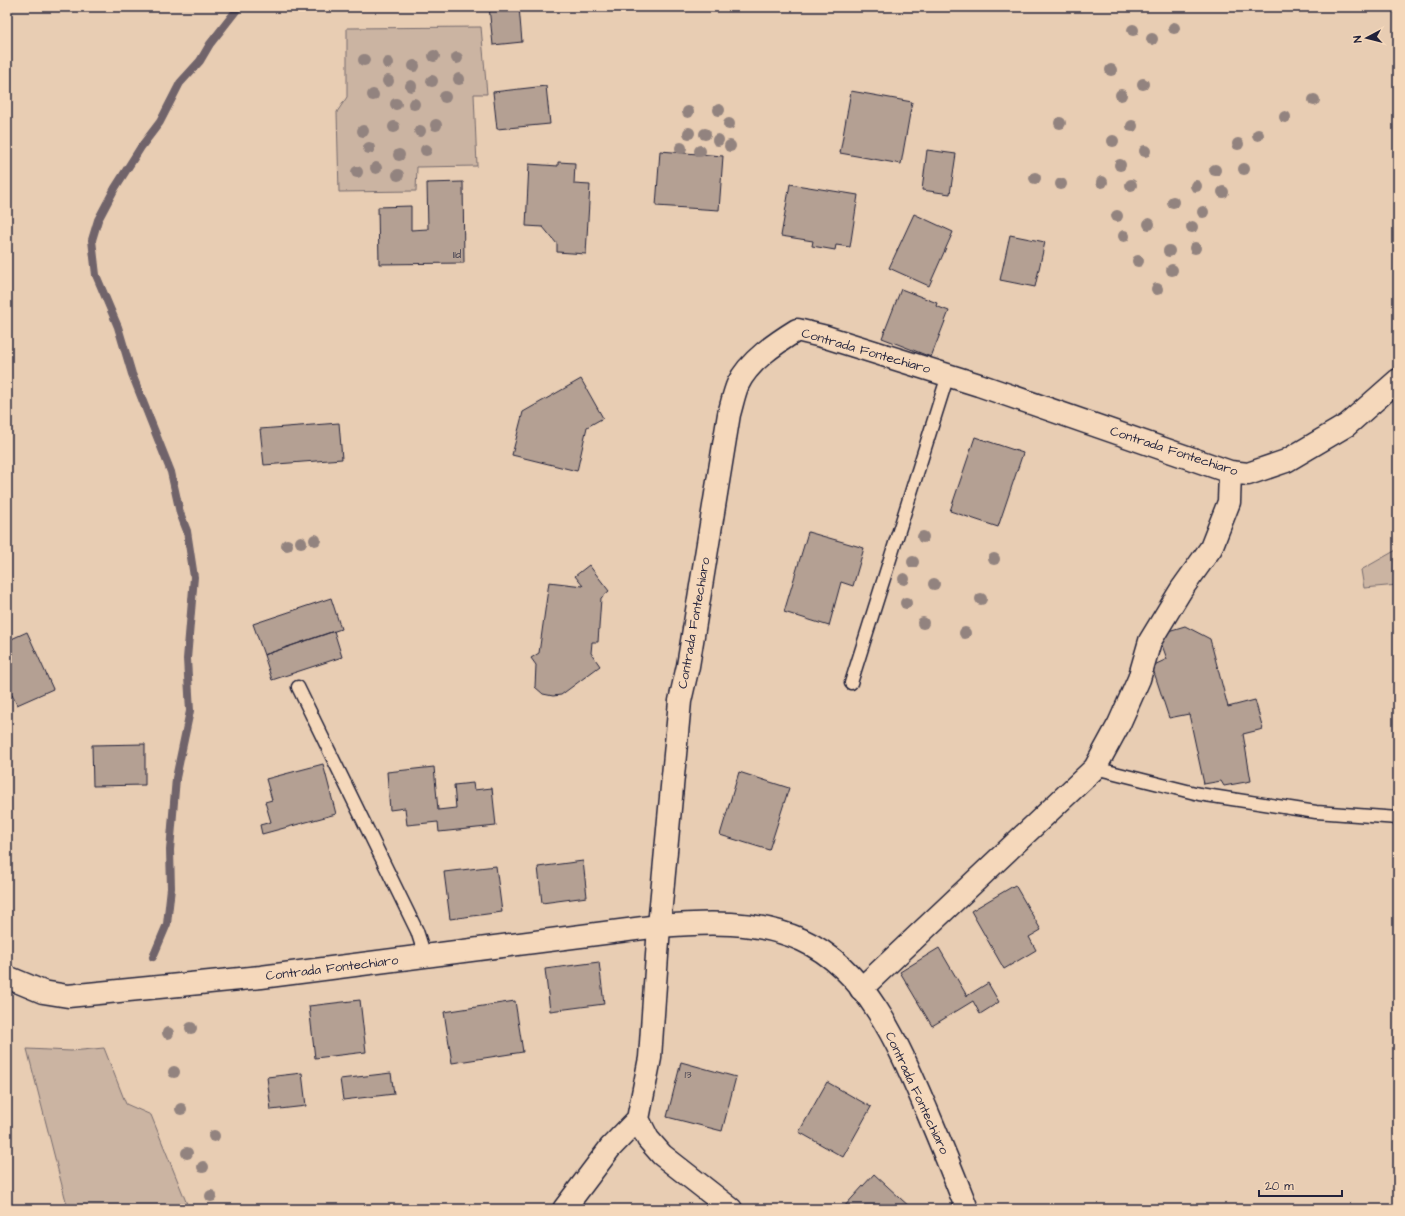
<svg xmlns="http://www.w3.org/2000/svg" width="1405" height="1216" viewBox="0 0 1405 1216" font-family="'Architects Daughter',sans-serif">
<style>
.green{fill:#cbb4a2;stroke:#766b6e}
.lines{fill:none;stroke-linecap:round;stroke-linejoin:round}
.stream{stroke:#6f636a;stroke-width:8}
.building{fill:#b4a093;stroke:#22223b}
.service-casing{stroke:#22223b;stroke-width:15}
.minor-casing{stroke:#22223b;stroke-width:25}
.secondary-casing{stroke:#22223b;stroke-width:25}
.service{stroke:#f5d8bb;stroke-width:12}
.minor{stroke:#f5d8bb;stroke-width:22}
.secondary{stroke:#f5d8bb;stroke-width:22}
.tree{fill:#92837f}
.labels{text-anchor:middle;dominant-baseline:central;stroke-width:3.5;stroke-linejoin:round;paint-order:stroke}
.number-label{font-size:11px;fill:#464251}
.street-label{font-size:13px;fill:#22223b;stroke:#f5d8bb}
</style>
<rect width="100%" height="100%" fill="#e8cdb3"/>
<filter id="ink" filterUnits="userSpaceOnUse"><feTurbulence type="fractalNoise" baseFrequency=".025" numOctaves="2"/><feDisplacementMap in="SourceGraphic" scale="8" xChannelSelector="R" yChannelSelector="G"/><feConvolveMatrix kernelMatrix="1 2 1 2 8 2 1 2 1" color-interpolation-filters="sRGB"/></filter>
<g filter="url(#ink)">
<path class="green" d="M481 27 487 94H474L477 166 417 167 416 191 339 192 337 112 347 97V28Z
M1398 549V585L1364 588 1361 570Z
M104 1048 126 1104 151 1115 189 1209H68L27 1049 71 1051Z"/>
<g class="lines">
<path class="stream" d="M153 957 167 924 171 888 170 850 176 778 190 711 187 659 194 577 187 531 180 513 171 472 132 374 118 327 96 275 92 240 98 220 115 188 141 147 160 122 180 83 200 61 210 44 239 7"/>
</g>
<path class="building" d="M489 7H519L522 42 493 45Z
M546 86 550 124 497 129 493 92Z
M851 91 912 102 901 164 840 153Z
M927 150 956 154 950 194 922 190Z
M660 151 723 156 719 210 656 206Z
M558 162 575 163 574 184 590 185 586 254 557 252V244L543 227 526 226 529 164 558 166Z
M463 182 464 263 379 264 378 207 411 206V230L428 229 427 183Z
M790 184 858 195 850 247 836 245 835 250 812 246 813 241 781 236Z
M914 214 953 232 929 286 889 268Z
M1010 235 1045 242 1035 287 1000 280Z
M901 289 937 303 936 306 949 311 931 357 882 338Z
M581 379 603 418 587 427 577 471 512 455 523 412Z
M339 423 342 459 264 465 260 429Z
M975 437 1023 453 998 527 950 511Z
M808 532 864 548 853 586 841 582 829 626 784 612Z
M589 565 609 591 601 598 598 642H592L591 653 600 666 561 695 553 696 543 694 535 687 536 665 531 658 539 653 549 582 583 586 575 576Z
M331 598 341 629 264 655 253 624Z
M1185 626 1210 639 1228 707 1255 700 1263 729 1243 734 1251 781 1224 786 1221 781 1204 784 1189 714 1169 718 1152 666 1167 659 1158 634Z
M334 631 342 657 272 680 264 655Z
M27 632 53 689 17 705 12 695 7 697V641Z
M145 744V785L93 786 92 745Z
M323 764 336 814 262 834 260 825 271 822 265 802 272 800 266 779Z
M434 767 438 810 456 808 454 785 473 783 474 790 492 788 496 826 439 832 438 822 407 825 405 808 390 810 387 772Z
M739 772 789 788 769 850 720 835Z
M583 861 587 897 542 903 538 867Z
M496 866 502 912 450 919 444 872Z
M1015 885 1041 930 1029 937 1036 950 1004 969 971 911Z
M939 948 967 996 988 983 999 1002 980 1014 973 1001 932 1026 900 972Z
M599 962 604 1004 550 1011 545 969Z
M360 1000 366 1052 315 1058 309 1006Z
M515 1001 523 1052 452 1063 444 1012Z
M681 1062 736 1077 722 1131 667 1117Z
M302 1073 306 1106 271 1110 267 1077Z
M391 1073 394 1094 343 1100 340 1079Z
M827 1082 871 1107 843 1157 799 1132Z
M874 1174 912 1209H842Z"/>
<g class="lines">
<defs>
<path id="service" d="M851 683 948 375
M298 687 417 931 425 956
M1095 768 1199 794 1316 812 1398 818"/>
<path id="minor" d="M861 989 1095 768 1119 724 1139 679 1150 641 1181 590 1211 548 1229 502 1230 472
M564 1209 610 1148 638 1119
M731 1209 662 1155 648 1139 638 1119 650 1058 659 926 680 701 688 666 729 414C732 404 734 393 738 384 749 361 776 343 797 330L826 337 979 385 1230 472 1248 474 1286 461 1347 425 1398 380"/>
<path id="secondary" d="M7 977 43 992 68 996 261 977 659 926C706 922 757 920 802 940 868 970 900 1048 927 1111 941 1144 954 1176 967 1209"/>
</defs>
<use href="#service" class="service-casing"/>
<use href="#minor" class="minor-casing"/>
<use href="#secondary" class="secondary-casing"/>
<use href="#service" class="service"/>
<use href="#minor" class="minor"/>
<use href="#secondary" class="secondary"/>
</g>
<g class="tree">
<circle cx="1174" cy="28" r="6"/>
<circle cx="1133" cy="30" r="6"/>
<circle cx="1152" cy="39" r="6"/>
<circle cx="434" cy="56" r="6"/>
<circle cx="457" cy="58" r="6"/>
<circle cx="364" cy="60" r="6"/>
<circle cx="388" cy="63" r="6"/>
<circle cx="414" cy="66" r="6"/>
<circle cx="1111" cy="70" r="6"/>
<circle cx="459" cy="79" r="6"/>
<circle cx="388" cy="81" r="6"/>
<circle cx="432" cy="81" r="6"/>
<circle cx="1143" cy="84" r="6"/>
<circle cx="411" cy="86" r="6"/>
<circle cx="373" cy="95" r="6"/>
<circle cx="1121" cy="95" r="6"/>
<circle cx="445" cy="97" r="6"/>
<circle cx="1314" cy="100" r="6"/>
<circle cx="396" cy="104" r="6"/>
<circle cx="414" cy="104" r="6"/>
<circle cx="719" cy="110" r="6"/>
<circle cx="688" cy="112" r="6"/>
<circle cx="1285" cy="117" r="6"/>
<circle cx="1060" cy="123" r="6"/>
<circle cx="729" cy="124" r="6"/>
<circle cx="436" cy="125" r="6"/>
<circle cx="1132" cy="126" r="6"/>
<circle cx="394" cy="127" r="6"/>
<circle cx="363" cy="131" r="6"/>
<circle cx="420" cy="131" r="6"/>
<circle cx="689" cy="133" r="6"/>
<circle cx="705" cy="134" r="6"/>
<circle cx="1258" cy="135" r="6"/>
<circle cx="718" cy="140" r="6"/>
<circle cx="1113" cy="141" r="6"/>
<circle cx="1238" cy="144" r="6"/>
<circle cx="730" cy="146" r="6"/>
<circle cx="369" cy="148" r="6"/>
<circle cx="681" cy="148" r="6"/>
<circle cx="426" cy="150" r="6"/>
<circle cx="700" cy="151" r="6"/>
<circle cx="1145" cy="151" r="6"/>
<circle cx="399" cy="155" r="6"/>
<circle cx="1120" cy="165" r="6"/>
<circle cx="376" cy="168" r="6"/>
<circle cx="1244" cy="169" r="6"/>
<circle cx="1215" cy="170" r="6"/>
<circle cx="357" cy="172" r="6"/>
<circle cx="398" cy="175" r="6"/>
<circle cx="1035" cy="178" r="6"/>
<circle cx="1102" cy="182" r="6"/>
<circle cx="1061" cy="184" r="6"/>
<circle cx="1131" cy="185" r="6"/>
<circle cx="1196" cy="186" r="6"/>
<circle cx="1223" cy="192" r="6"/>
<circle cx="1173" cy="202" r="6"/>
<circle cx="1203" cy="212" r="6"/>
<circle cx="1117" cy="216" r="6"/>
<circle cx="1149" cy="224" r="6"/>
<circle cx="1192" cy="227" r="6"/>
<circle cx="1124" cy="236" r="6"/>
<circle cx="1195" cy="248" r="6"/>
<circle cx="1169" cy="251" r="6"/>
<circle cx="1138" cy="261" r="6"/>
<circle cx="1172" cy="270" r="6"/>
<circle cx="1157" cy="289" r="6"/>
<circle cx="923" cy="537" r="6"/>
<circle cx="315" cy="540" r="6"/>
<circle cx="301" cy="542" r="6"/>
<circle cx="287" cy="545" r="6"/>
<circle cx="994" cy="559" r="6"/>
<circle cx="913" cy="562" r="6"/>
<circle cx="904" cy="579" r="6"/>
<circle cx="934" cy="584" r="6"/>
<circle cx="981" cy="599" r="6"/>
<circle cx="906" cy="603" r="6"/>
<circle cx="923" cy="623" r="6"/>
<circle cx="965" cy="633" r="6"/>
<circle cx="191" cy="1028" r="6"/>
<circle cx="168" cy="1033" r="6"/>
<circle cx="174" cy="1072" r="6"/>
<circle cx="181" cy="1109" r="6"/>
<circle cx="214" cy="1136" r="6"/>
<circle cx="187" cy="1153" r="6"/>
<circle cx="203" cy="1167" r="6"/>
<circle cx="211" cy="1196" r="6"/>
</g>
</g>
<g class="labels">
<g class="number-label">
<text x="457" y="254">11d</text>
<text x="688" y="1074">13</text>
</g>
<g class="street-label">
<text transform="translate(866 351) rotate(16)">Contrada Fontechiaro</text>
<text transform="translate(1174 451) rotate(18)">Contrada Fontechiaro</text>
<text transform="translate(694 623) rotate(-80)">Contrada Fontechiaro</text>
<text transform="translate(332 968) rotate(-7)">Contrada Fontechiaro</text>
<text transform="translate(917 1093) rotate(65)">Contrada Fontechiaro</text>
</g>
</g>
<rect width="1405" height="1216" fill="none" stroke="#f5d8bb" stroke-width="24"/>
<rect x="12" y="12" width="1381" height="1192" fill="none" stroke="#22223b" stroke-width="1.5" filter="url(#ink)"/>
<g transform="translate(1367 38) rotate(263)" stroke="#f5d8bb" stroke-width="3" paint-order="stroke">
<path d="M0-3L7 15L0 10L-7 15Z" fill="#22223b"/>
<text y="-6" font-size="11" font-weight="bold" text-anchor="middle" fill="#22223b">N</text>
</g>
<path d="M1259 1190v6h83v-6" fill="none" stroke="#22223b" stroke-width="2"/>
<text x="1265" y="1190" font-size="12" fill="#22223b" stroke="#f5d8bb" stroke-width="3" paint-order="stroke">20 m</text>
</svg>
